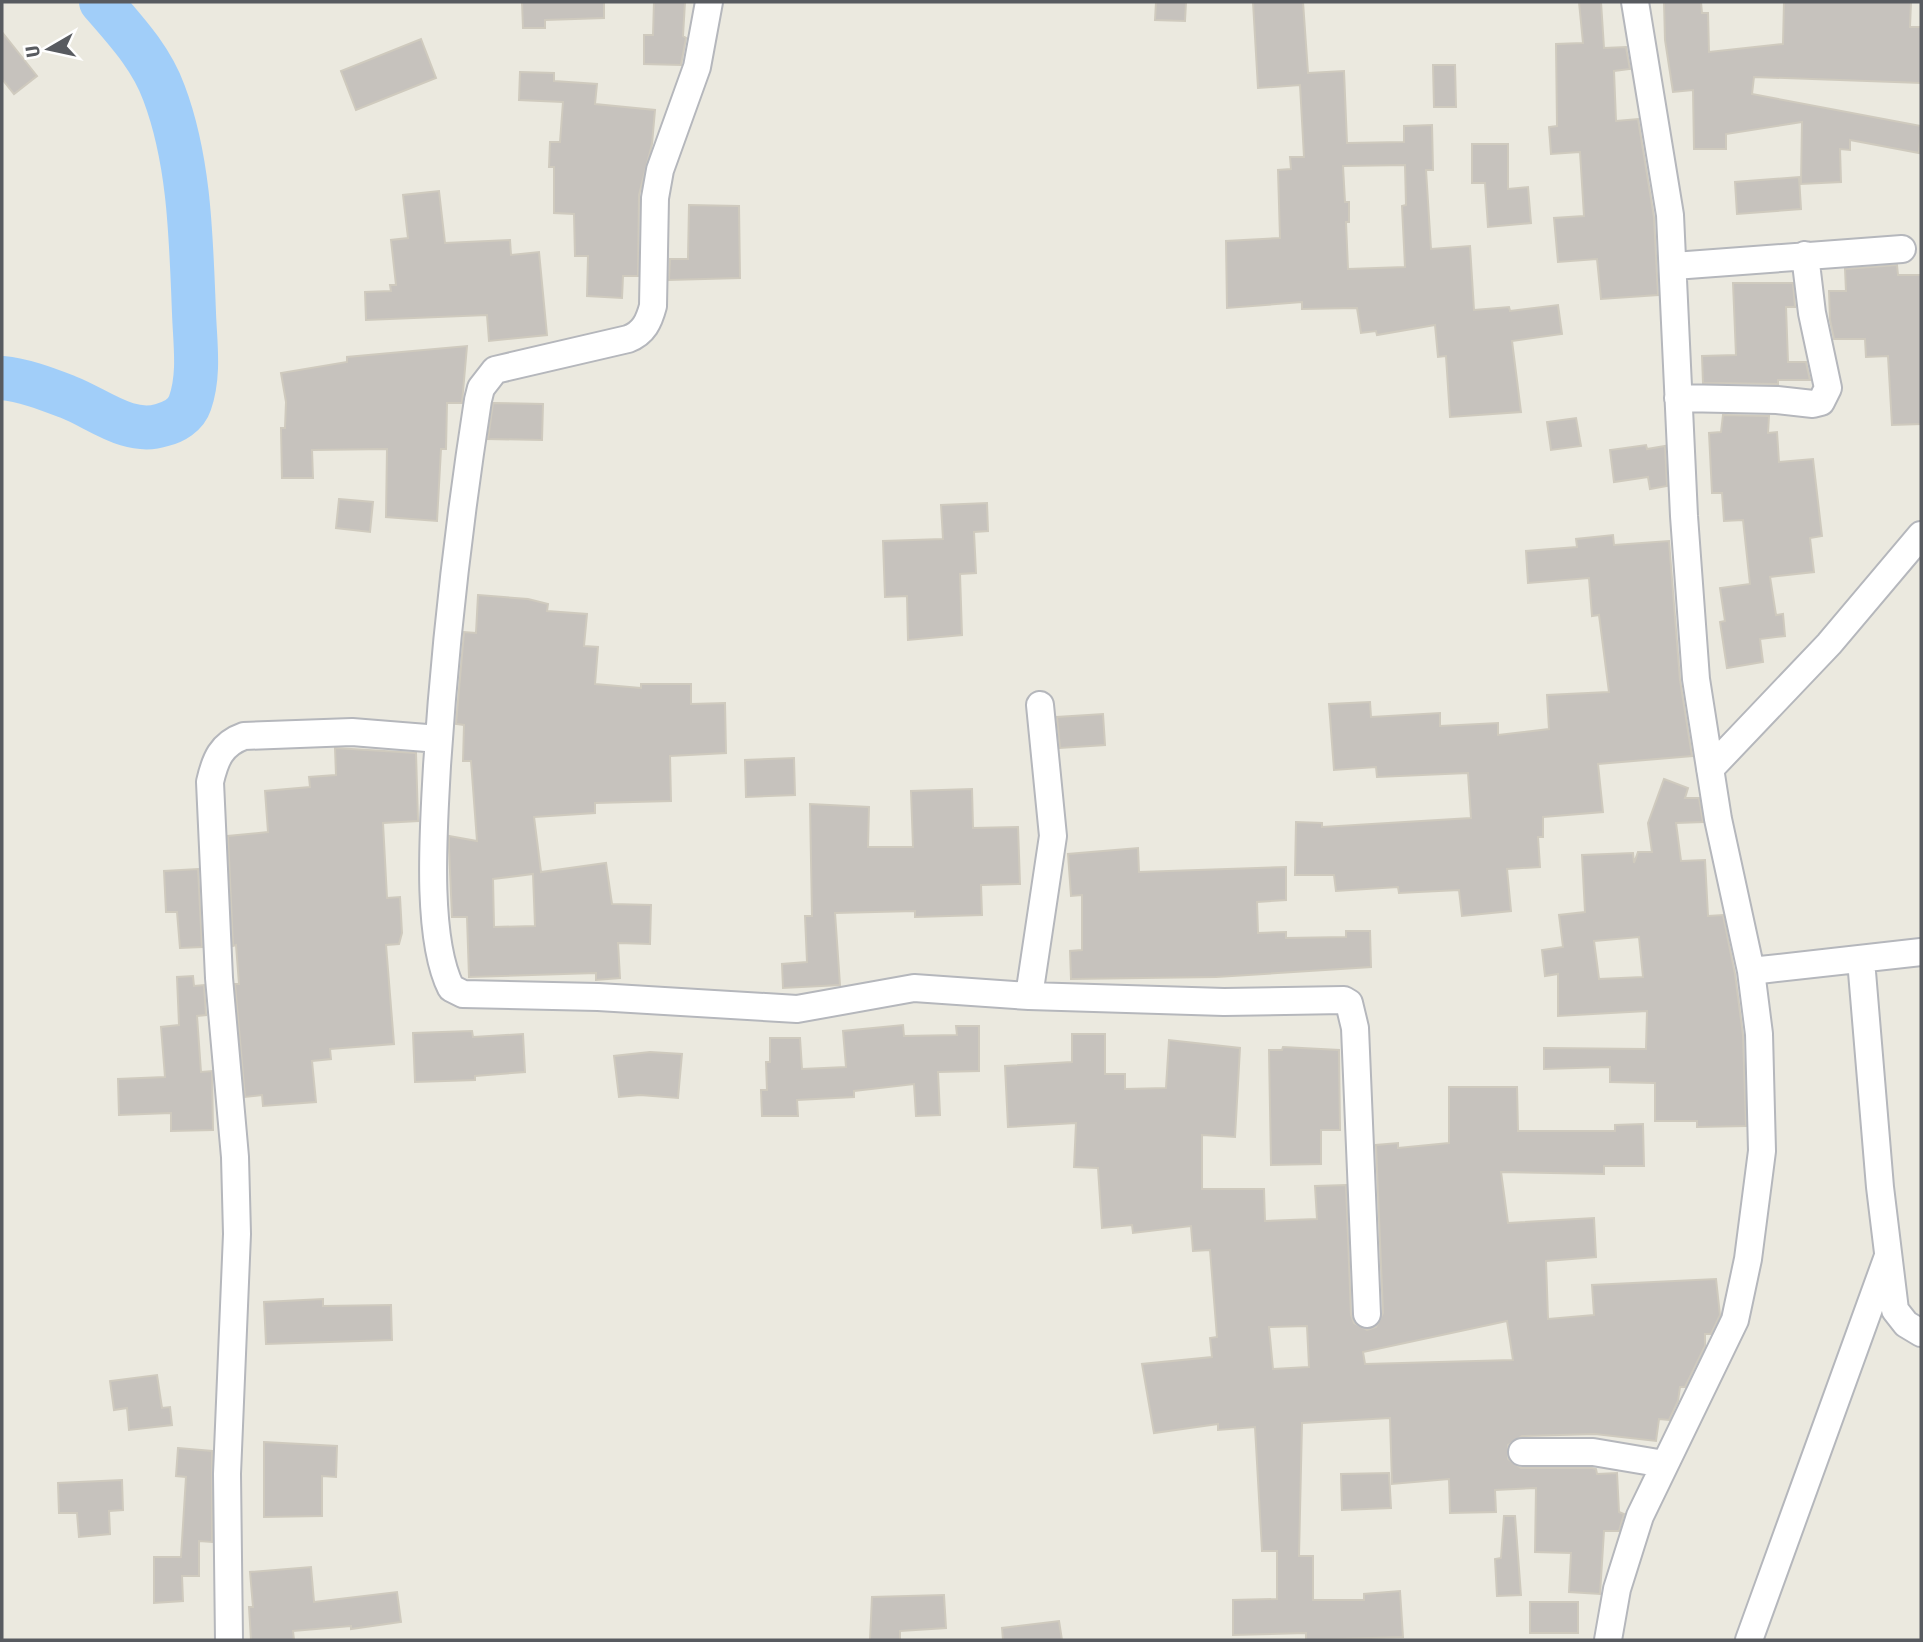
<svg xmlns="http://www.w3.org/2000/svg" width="1923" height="1642" viewBox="0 0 1923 1642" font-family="'Fira Sans Condensed',sans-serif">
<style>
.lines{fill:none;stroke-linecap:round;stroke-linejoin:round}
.river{stroke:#a1cef9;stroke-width:44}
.building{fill:#c6c2bd;stroke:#cfcabe;stroke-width:2;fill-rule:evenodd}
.minor-casing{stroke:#b5b7bc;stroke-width:30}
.minor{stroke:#fff;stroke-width:26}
</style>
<rect width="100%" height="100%" fill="#ebe9df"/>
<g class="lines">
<path class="river" d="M2 378C24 380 47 389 68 397 97 408 129 436 162 425 174 422 186 415 190 403 200 374 195 343 194 313 191 240 190 162 164 93 151 57 125 30 101 2"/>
</g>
<path class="building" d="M522 2H604V18L545 20V28H523Z
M654 2H685L683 36 686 38 681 65 644 64V35H653Z
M1156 2H1186L1185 21 1155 20Z
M1253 2H1303L1308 73 1344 71 1347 143 1404 142V126L1432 125 1433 170H1426L1431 249 1470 246 1474 310 1509 307 1510 311 1558 305 1562 334 1512 341 1521 412 1450 417 1446 356 1438 357 1435 325 1377 335 1376 331 1361 333 1357 308 1302 309V302L1227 308 1226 241 1280 238 1278 170 1291 169 1290 157H1304L1300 85 1258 88ZM1405 165 1406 205 1402 206 1405 267 1348 269 1346 222H1349V202H1345L1343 166Z
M1579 2H1601L1604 48 1626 47 1630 69 1614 71 1616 121 1638 119 1654 217 1658 295 1601 299 1597 259 1558 262 1554 218 1584 216 1580 152 1551 154 1549 127 1557 126 1556 44 1583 43Z
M1664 2H1701L1702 13H1708L1709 52 1783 44 1784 2H1911L1910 27H1921V83L1754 77 1752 94 1921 126 1919 153 1850 140V150L1840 149 1841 182 1801 184 1802 122 1726 134V149H1694L1693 90 1673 92 1665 40Z
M2 32 37 76 14 94 2 79Z
M421 39 436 78 356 110 341 71Z
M1433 65H1455L1456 107H1434Z
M520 72 554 73V81L597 84 595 104 655 110 652 144 639 195 638 276H623L622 298 587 296 588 256H575L574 214 554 213V167H549L550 142H560L563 102 519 100Z
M1472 144H1508V189L1528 187 1531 223 1488 227 1485 183H1472Z
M1799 177 1801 209 1737 214 1735 182Z
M439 191 445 243 510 240 511 255 539 252 547 335 489 341 487 315 366 320 365 292 391 291 390 285H396L391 240 408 238 403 195Z
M689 205 739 206 740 278 669 280 670 259H688Z
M1897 265 1898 275H1921V424L1892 425 1888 356 1866 357 1865 339H1834L1830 320 1829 291H1846L1845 269Z
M1733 283H1793L1795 307H1786L1788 362H1806L1810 380H1778V384L1703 383 1702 356 1736 355Z
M467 346 462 403H447L446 449H441L437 521 386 517 387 449 312 450 313 478H282L281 428H285L286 402 281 373 347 362V357Z
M493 403 543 404 542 440 488 439Z
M1723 415 1769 416 1768 433 1777 432 1779 462 1813 459 1822 536 1810 538 1814 572 1770 577 1776 615 1783 614 1785 636 1760 639 1763 662 1727 668 1720 622 1725 621 1720 588 1750 584 1743 520 1724 521 1722 493H1712L1709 433 1721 432Z
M1576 418 1581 446 1551 450 1547 422Z
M1646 445 1647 449 1665 446 1667 486 1650 489 1648 477 1614 482 1610 450Z
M339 499 373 502 370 532 336 528Z
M987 503 988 531 974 532 976 573 960 574 962 635 908 640 907 596 885 597 883 541 943 539 941 505Z
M1613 535 1614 545 1669 541 1680 680 1692 756 1598 764 1603 812 1543 817V837H1538L1540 867 1507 869 1511 911 1462 916 1459 890 1399 893 1398 887 1336 891 1334 875H1295L1296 822 1322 823V827L1471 818 1468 773 1377 777 1376 767 1334 770 1329 704 1370 702 1371 717 1440 713V726L1498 723V735L1549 729 1547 695 1609 692 1599 615 1592 616 1589 578 1528 583 1526 551 1577 547 1576 539Z
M478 595 528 599 548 604 547 611 587 614 584 646 598 647 595 684 641 688V684H691V704L725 703 726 753 670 756 671 801 595 803V813L534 817 541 872 606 863 612 904 651 905 650 944 618 943 620 978 596 980V973L469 977 467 917H452L449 848V836L477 841 471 761H463L464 725 456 724 464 632 476 633ZM533 874 535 926 494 927 493 879Z
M1103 714 1105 745 1060 748 1057 717Z
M335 748 416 753 418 821 383 823 387 898 400 897 402 933 399 944 386 945 394 1044 330 1049 331 1059 312 1061 316 1102 263 1106 262 1095 245 1097 235 984H239L236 945 233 946 228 836 268 832 265 791 310 787 309 777 336 775Z
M794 758 795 795 746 797 745 760Z
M1664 779 1688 788 1685 798H1699L1703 822 1676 823 1681 861 1705 860 1708 916 1723 915 1735 974 1743 1035 1746 1126 1697 1127V1121H1655V1083L1610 1082V1067L1544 1069V1048L1646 1049 1647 1011 1558 1016V974L1545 976 1542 950 1563 947 1559 915 1585 912 1582 855 1633 853 1634 863 1638 852H1652L1648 823ZM1639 937 1643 977 1599 979 1594 941Z
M972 789 973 828 1018 827 1020 884 981 885 982 915 915 917V911L835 913 840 985 783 988 782 964 807 962 805 916H812L810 804 869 807 868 847H913L911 791Z
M1138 848 1139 872 1286 867V900L1257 902 1258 933 1286 932V938L1346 937V931H1370L1371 967 1216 977 1071 979 1070 951 1082 950V895L1071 896 1068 854Z
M198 869 202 947 180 948 177 912H166L164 871Z
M193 976 194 986 204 985 206 1015 197 1016 201 1072 212 1071 213 1130 171 1131V1113L119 1115 118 1079 165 1077 161 1027 179 1025 177 977Z
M903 1025 904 1036 957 1035 956 1026H979V1071L938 1072 940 1115 916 1116 914 1084 854 1091V1097L797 1100 798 1116H762L761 1090H767L766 1062H770V1038H800L802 1069 846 1067 843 1031Z
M472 1031 473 1037 523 1034 525 1072 475 1076V1080L415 1082 413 1033Z
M1072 1034H1105V1074H1125V1089L1166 1088 1169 1040 1240 1048 1235 1137 1202 1135V1189H1264L1265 1221 1317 1219 1315 1186 1346 1185 1351 1315 1354 1323 1367 1330 1376 1327 1383 1313 1376 1145 1398 1143V1148L1449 1143V1087H1517L1518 1131H1615V1125L1643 1124 1644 1166H1604V1174L1501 1172 1508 1223 1594 1218 1596 1257 1546 1261 1548 1319 1594 1315 1592 1285 1716 1279 1720 1315 1711 1334H1705V1346L1685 1387H1680L1678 1401 1669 1420 1659 1419 1656 1441 1595 1434 1522 1436 1508 1445V1459L1521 1468H1592L1596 1469 1597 1474 1617 1473 1619 1512 1624 1514 1619 1531H1604L1600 1594 1569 1592 1571 1553 1535 1552 1536 1488 1495 1490 1496 1512 1450 1513 1449 1479 1392 1484 1390 1418 1302 1423 1299 1556H1313V1600H1364V1594L1400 1591 1403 1637 1306 1640V1633L1233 1635V1600L1277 1599V1551H1262L1255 1427 1218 1430V1424L1154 1433 1142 1364 1212 1357 1210 1338 1217 1337 1210 1250 1193 1251 1191 1226 1133 1233 1132 1225 1102 1228 1098 1168 1074 1167 1076 1123 1008 1127 1005 1066 1072 1062ZM1507 1321 1513 1360 1365 1364 1363 1352ZM1307 1326 1309 1367 1273 1369 1269 1327Z
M1283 1047 1339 1050 1340 1130H1321V1164L1271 1165 1269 1050H1282Z
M650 1052 682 1054 678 1098 640 1095 619 1097 614 1056Z
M323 1299V1306L391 1305 392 1340 266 1344 264 1302Z
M157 1375 162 1408 170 1407 172 1425 129 1430 127 1408 114 1410 110 1381Z
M264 1442 337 1446 336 1477 322 1476V1516L264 1517Z
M178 1448 212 1451V1542L199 1541V1576H182L183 1601 154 1603V1557H181L186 1477 176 1476Z
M1389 1473 1391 1508 1342 1510 1341 1474Z
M122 1480 123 1510 109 1511 110 1534 79 1537 77 1513H59L58 1483Z
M1504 1516H1515L1521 1595 1497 1596 1495 1559 1501 1558Z
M311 1567 314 1602 397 1592 401 1622 351 1629V1626L293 1631 294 1640H251L249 1607H253L250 1572Z
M944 1595 946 1628 900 1631V1640H870L872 1597Z
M1530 1602H1578V1633H1530Z
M1059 1621 1062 1640H1003L1002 1628Z"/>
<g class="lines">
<defs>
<path id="minor" d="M709 2 697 67 660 170 655 198 653 306C649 321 644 333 628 339L495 370 481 388 478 400C459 522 445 643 437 766 434 824 425 936 451 988L463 994 598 997 797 1009 914 988 1029 996 1224 1002 1344 1000 1349 1003 1355 1028 1367 1314
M1674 266 1902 249
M1678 398 1777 400 1813 404 1821 402 1828 388 1812 313 1805 255
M1710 769 1829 644 1921 535
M1861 960 1880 1187 1895 1310 1906 1324 1921 1333
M1751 971 1921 952
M1029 996 1053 836 1040 705
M1522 1452H1593L1664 1464
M229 1640 227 1474 237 1234 235 1157 219 978 210 782C215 760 221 744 244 736L352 732 439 739
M1608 1640 1617 1589 1640 1516 1735 1320 1748 1259 1762 1151 1759 1034 1751 971 1718 819 1696 679 1684 516 1670 215 1635 2
M1749 1640 1888 1256"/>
</defs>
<use href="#minor" class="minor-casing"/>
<use href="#minor" class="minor"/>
</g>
<rect width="1923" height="1642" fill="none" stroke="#585b60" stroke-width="7"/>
<g transform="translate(49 49) rotate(261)" stroke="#ffffff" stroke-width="5" paint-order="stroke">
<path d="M0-5L12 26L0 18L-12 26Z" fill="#585b60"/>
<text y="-10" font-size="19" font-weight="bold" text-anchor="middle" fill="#585b60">U</text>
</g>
</svg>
